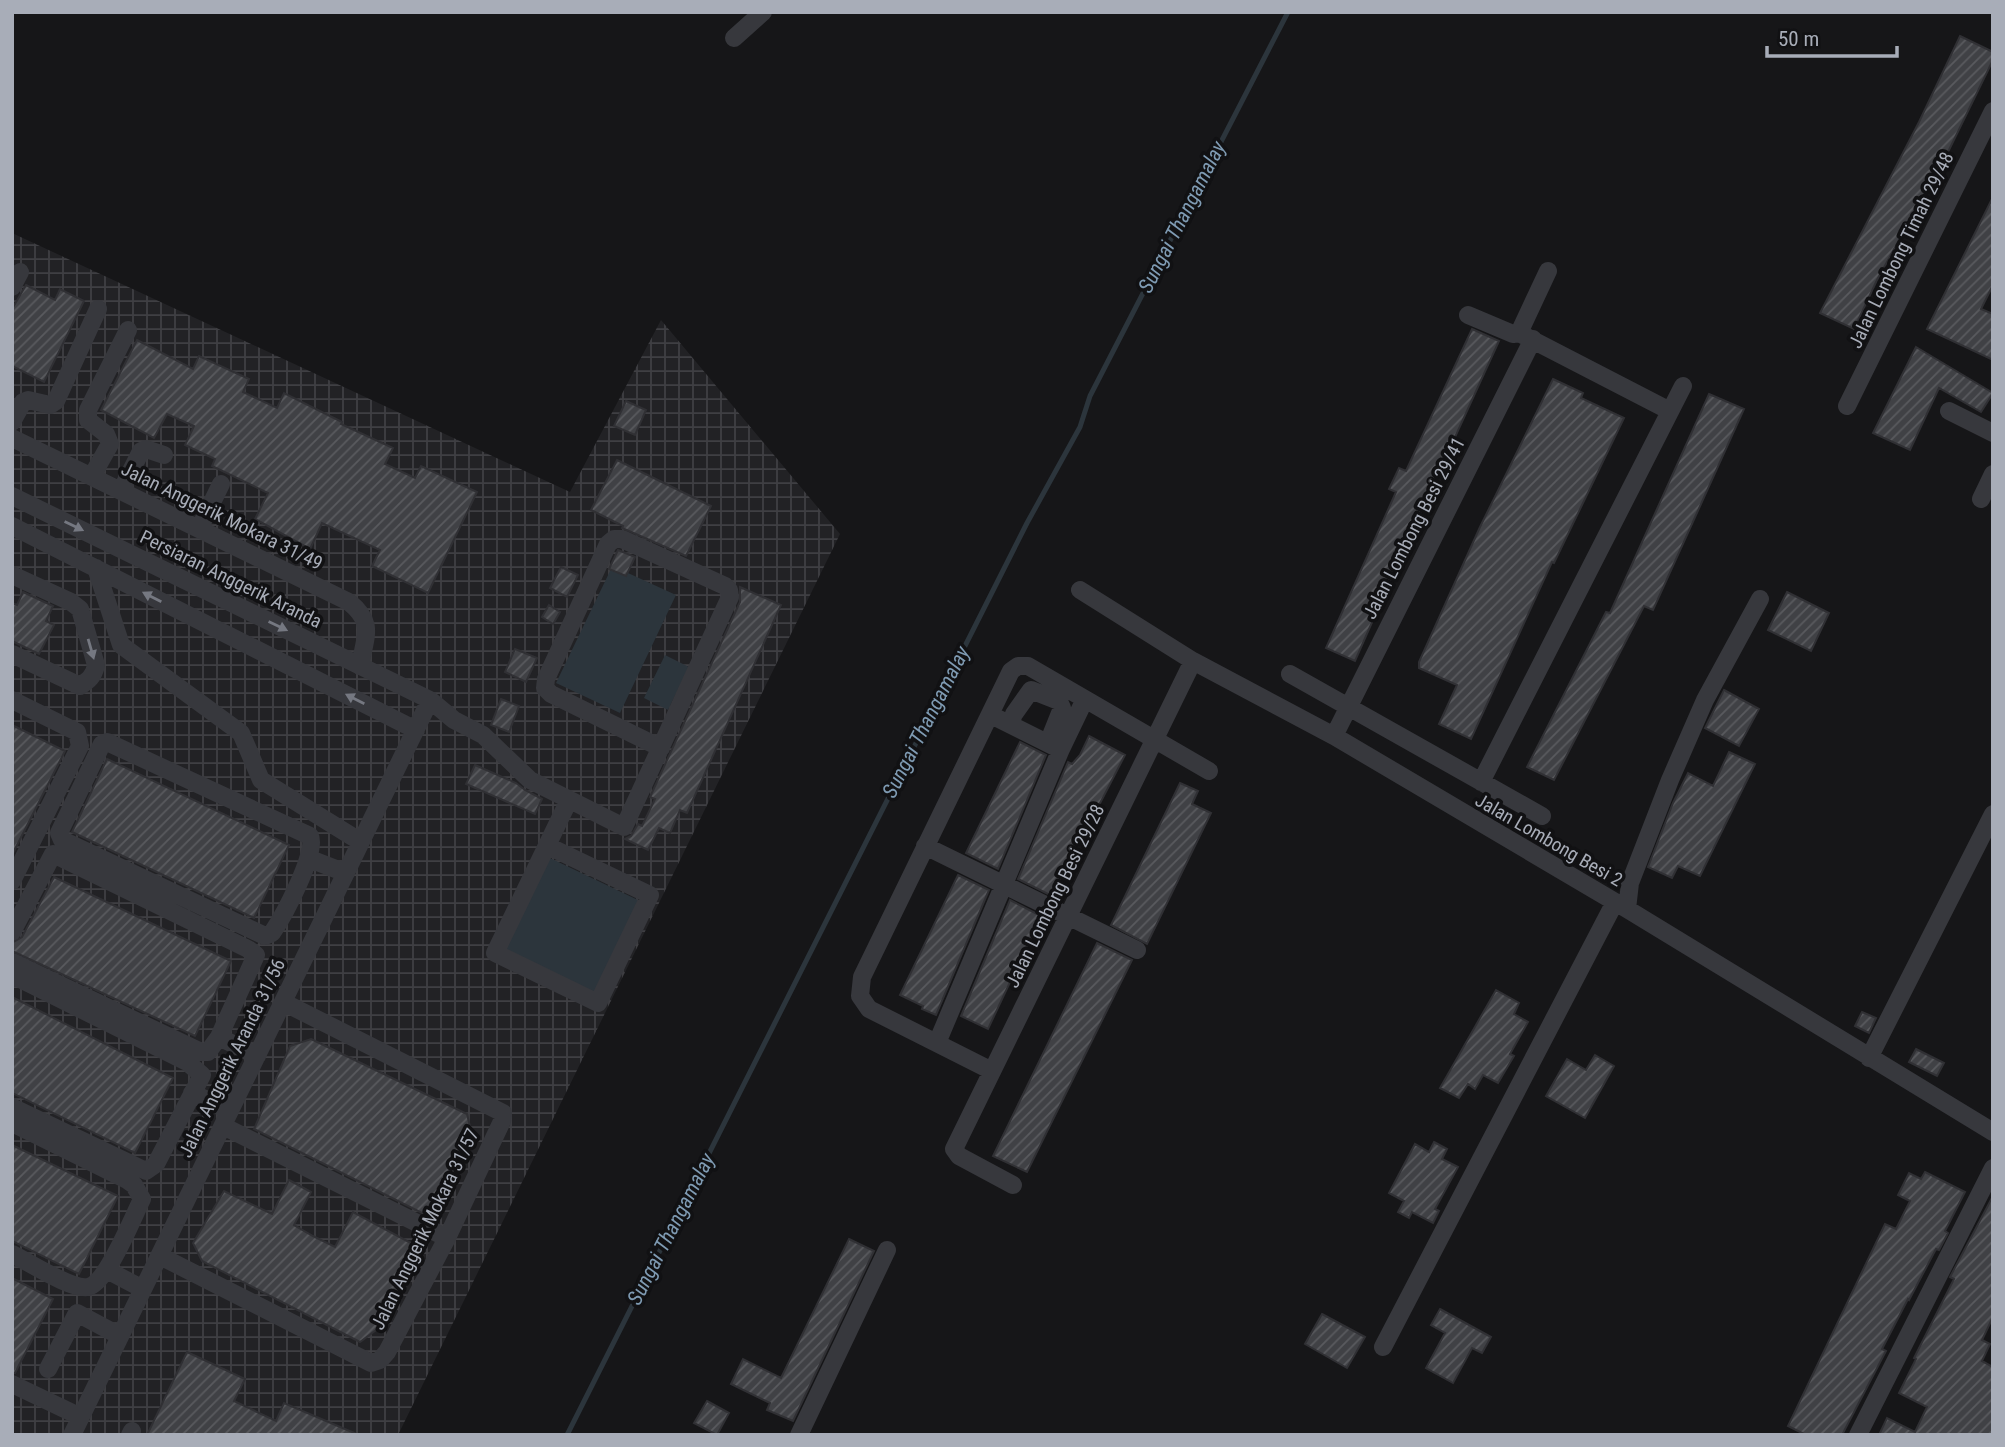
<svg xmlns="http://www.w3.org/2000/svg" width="2005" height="1447" viewBox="0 0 2005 1447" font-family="'Roboto Condensed',sans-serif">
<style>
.industrial{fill:url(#industrial-grid)}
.water{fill:#2c353c}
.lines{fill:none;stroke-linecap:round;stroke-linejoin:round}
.stream{stroke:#2c353c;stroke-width:5}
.building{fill:url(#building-hatch);stroke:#303034;stroke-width:2}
.minor{stroke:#37383d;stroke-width:18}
.oneway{fill:#757881}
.labels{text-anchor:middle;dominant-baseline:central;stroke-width:7;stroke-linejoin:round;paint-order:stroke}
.street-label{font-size:19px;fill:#a8adb8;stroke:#111113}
.water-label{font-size:21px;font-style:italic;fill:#7f9bb3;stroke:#111113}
</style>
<defs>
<pattern id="industrial-grid" width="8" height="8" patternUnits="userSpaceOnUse" patternTransform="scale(1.75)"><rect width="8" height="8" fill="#222225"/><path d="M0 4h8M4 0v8" fill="none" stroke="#3f3f43"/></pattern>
<pattern id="building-hatch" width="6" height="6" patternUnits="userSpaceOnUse" patternTransform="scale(1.75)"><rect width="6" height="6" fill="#404145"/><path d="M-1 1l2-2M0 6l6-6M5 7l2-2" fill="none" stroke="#595a5e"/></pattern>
</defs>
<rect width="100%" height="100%" fill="#161618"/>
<path class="industrial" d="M12 233 570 492 661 320 840 534 398 1435H12Z"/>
<path class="water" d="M611 569 625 576 628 573 676 595 620 713 556 683Z
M665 655 689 667 668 710 644 698Z
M550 858 640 901 596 993 505 949Z"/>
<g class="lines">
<path class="stream" d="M567 1435 1027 523 1080 427 1090 396 1288 12"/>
</g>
<path class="building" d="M1960 36 1993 52V60L1949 150 1877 280 1854 329 1820 313 1919 122Z
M1993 197V285L1981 309 1993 314V360L1927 329Z
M26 285 55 300 60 289 84 301 44 382 12 366V309Z
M1472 329 1499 341 1418 518 1355 661 1326 648 1396 492 1389 489 1399 468 1406 471Z
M137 340 193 369 199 356 249 379 243 392 277 408 284 393 342 422 341 424 393 448 385 464 415 478 421 466 477 492 428 593 372 566 380 550 322 523 310 549 255 519 268 493 212 466 215 459 185 445 194 426 167 414 154 438 101 410Z
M1916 347 1993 393 1981 412 1939 388 1910 450 1873 433Z
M1553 379 1583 393 1581 398 1624 418 1554 563 1552 562 1471 739 1439 724 1457 685 1419 668V662L1480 527Z
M1709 394 1744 409 1653 610 1644 606 1554 780 1527 767 1606 612 1610 613Z
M626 401 646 410 635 435 614 426Z
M617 460 711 506 686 556 622 528 623 526 591 510Z
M618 550 635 557 626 576 609 569Z
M561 567 578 575 567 597 550 588Z
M740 587 781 605 687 813 680 810 670 833 659 828 648 850 625 839 631 836 638 824 642 826 655 799 650 797 740 602Z
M23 592 53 606 46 621 54 625 39 654 12 641V603L17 605Z
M1787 592 1829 613 1811 651 1768 630Z
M549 605 560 612 553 624 542 617Z
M515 649 537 658 526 682 505 672Z
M1724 690 1759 709 1739 746 1705 728Z
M501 699 519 706 509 732 491 725Z
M12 725 65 751 12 855Z
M1089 736 1125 755 1052 896 1018 879 1068 762 1072 764 1080 755Z
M1020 742 1046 755 998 869 966 853Z
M1729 752 1755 764 1700 876 1678 866 1672 878 1648 867 1673 803 1688 773 1713 786Z
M107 759 289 845 254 918 72 832Z
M475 765 516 783 525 790 542 799 535 814 466 784Z
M1180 783 1198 791 1192 804 1211 813 1147 944 1111 925Z
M958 875 989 890 936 1015 922 1009 923 1006 900 995Z
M54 877 231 961 195 1036 12 951V943L22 937Z
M1010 900 1041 916 988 1029 961 1016Z
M1097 943 1132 960 1027 1172 993 1156Z
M1496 990 1519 1003 1514 1014 1528 1022 1510 1054 1514 1056 1498 1083 1483 1075 1475 1089 1468 1084 1459 1098 1440 1088Z
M12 997 173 1078 135 1153 12 1093Z
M1862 1012 1876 1018 1869 1033 1855 1026Z
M311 1039 467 1114 472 1135 434 1219 254 1129 290 1046Z
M1916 1049 1944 1063 1937 1076 1909 1062Z
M1595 1055 1614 1066 1585 1118 1546 1096 1567 1059 1586 1070Z
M1434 1142 1447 1149 1442 1159 1458 1167 1435 1209 1439 1211 1433 1223 1412 1212 1409 1218 1398 1212 1404 1201 1389 1193 1415 1144 1429 1152Z
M12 1145 118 1196 79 1274 12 1241Z
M1925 1172 1965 1192 1945 1231 1948 1233 1939 1250 1936 1249 1909 1300 1908 1299 1882 1349 1886 1351 1842 1435H1806L1788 1426 1885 1224 1896 1229 1910 1201 1898 1195 1909 1173 1921 1179Z
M289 1180 311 1192 294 1225 313 1236 335 1247 353 1212 422 1249 376 1330 360 1342 202 1261 193 1243 224 1191 272 1214Z
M1993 1196V1317L1982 1340 1990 1344 1982 1361 1993 1367V1435H1879L1887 1418 1915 1432 1927 1407 1899 1393 1916 1359 1914 1358 1954 1279 1950 1277Z
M849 1239 874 1251 793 1421 767 1410 770 1403 731 1384 743 1359 781 1378Z
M12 1278 53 1299 15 1373H12Z
M1440 1309 1491 1337 1482 1353 1472 1348 1453 1383 1426 1368 1445 1333 1431 1325Z
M1322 1314 1365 1337 1347 1368 1305 1344Z
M187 1352 245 1379 234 1401 276 1421 284 1403 359 1435H147Z
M707 1401 729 1413 717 1435 694 1423Z"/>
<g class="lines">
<path class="minor" d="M734 38 763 12
M1548 271 1519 333 1670 411
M12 287 20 272
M1468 315 1513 334 1519 333
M1847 406 1993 111
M1949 411 1993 433
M12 422 23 402 28 400 50 405 56 401 98 309
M12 438 349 602C375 623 365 636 360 666
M92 476 110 444 106 434 88 420V410L128 330
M121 491 141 451 146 449 164 455
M12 496 430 700 454 720 483 735 530 780 624 827 730 597 729 590 725 586 622 539H614L608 544 546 679 545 688 551 694 661 748
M1981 499 1993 474
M12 526 416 730
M199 529 221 484
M96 568 121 645 241 733 261 780 361 842
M12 575 71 602 80 609 96 665C94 676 89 680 80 686L12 654
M1080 590 1193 661 1334 736 1627 909 1993 1132
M1290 674 1542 816
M12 700 77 732 80 746 12 881
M999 719 1059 749
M1010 724 1014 714 1031 690 1059 701 1062 708 1048 743
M1334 736 1533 339
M107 742 310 836C318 852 283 917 272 933L265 936 62 840 59 833 102 744Z
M1481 782 1683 386
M548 846 650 895 598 1003 495 953 569 800
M925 846 1137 950
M310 859 346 873
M1627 909 1630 883 1670 780 1705 700 1760 599
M12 932 53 854 248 949 256 955 219 1037 208 1052H201L12 962
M12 975 187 1062 202 1075 156 1164 146 1171 12 1107
M219 1037 257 1056
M937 1043 1061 749 1085 699
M1869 1058 1993 814
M992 1071 869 1009 860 996 862 977 1011 671 1018 666H1028L1209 771
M192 1093 230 1111
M12 1123 127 1180 134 1185 142 1199C133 1217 107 1283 88 1287 71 1290 29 1262 12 1254
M223 1126 447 1238
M1013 1185 959 1156 954 1149 1193 661
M160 1256 371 1363 380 1360 387 1352 447 1238 502 1121 503 1113 283 1002
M107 1270 143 1289
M1383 1347 1615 902
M48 1369 77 1313 120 1336
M12 1384 81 1417
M72 1435 430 700
M130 1435 132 1431
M799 1435 887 1250
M1858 1435 1993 1168"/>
</g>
<defs><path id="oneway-solid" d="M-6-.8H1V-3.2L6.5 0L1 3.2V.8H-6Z" transform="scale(1.75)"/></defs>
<g class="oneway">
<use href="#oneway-solid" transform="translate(74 526) rotate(26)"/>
<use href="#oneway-solid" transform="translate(152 597) rotate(-153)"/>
<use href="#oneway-solid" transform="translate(278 626) rotate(26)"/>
<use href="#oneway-solid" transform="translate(91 649) rotate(74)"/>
<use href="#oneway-solid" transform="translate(355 699) rotate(-153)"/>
</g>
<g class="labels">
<g class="street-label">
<text transform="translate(1901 250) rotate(-64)">Jalan Lombong Timah 29/48</text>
<text transform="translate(222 516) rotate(26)">Jalan Anggerik Mokara 31/49</text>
<text transform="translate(1414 528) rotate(-63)">Jalan Lombong Besi 29/41</text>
<text transform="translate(231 579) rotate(26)">Persiaran Anggerik Aranda</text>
<text transform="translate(1549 840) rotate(30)">Jalan Lombong Besi 2</text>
<text transform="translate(1055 896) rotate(-64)">Jalan Lombong Besi 29/28</text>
<text transform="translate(232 1058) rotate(-64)">Jalan Anggerik Aranda 31/56</text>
<text transform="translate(425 1229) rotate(-64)">Jalan Anggerik Mokara 31/57</text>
</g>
<g class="water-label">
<text transform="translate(1182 217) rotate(-63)">Sungai Thangamalay</text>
<text transform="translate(926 722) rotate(-63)">Sungai Thangamalay</text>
<text transform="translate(671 1229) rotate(-63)">Sungai Thangamalay</text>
</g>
</g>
<rect width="2005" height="1447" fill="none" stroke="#a8adb8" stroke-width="28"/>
<path d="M1767 46v10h130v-10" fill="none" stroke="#a8adb8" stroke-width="3.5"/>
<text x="1778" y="46" font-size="21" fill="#a8adb8" stroke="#111113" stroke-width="5" paint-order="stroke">50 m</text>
</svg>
